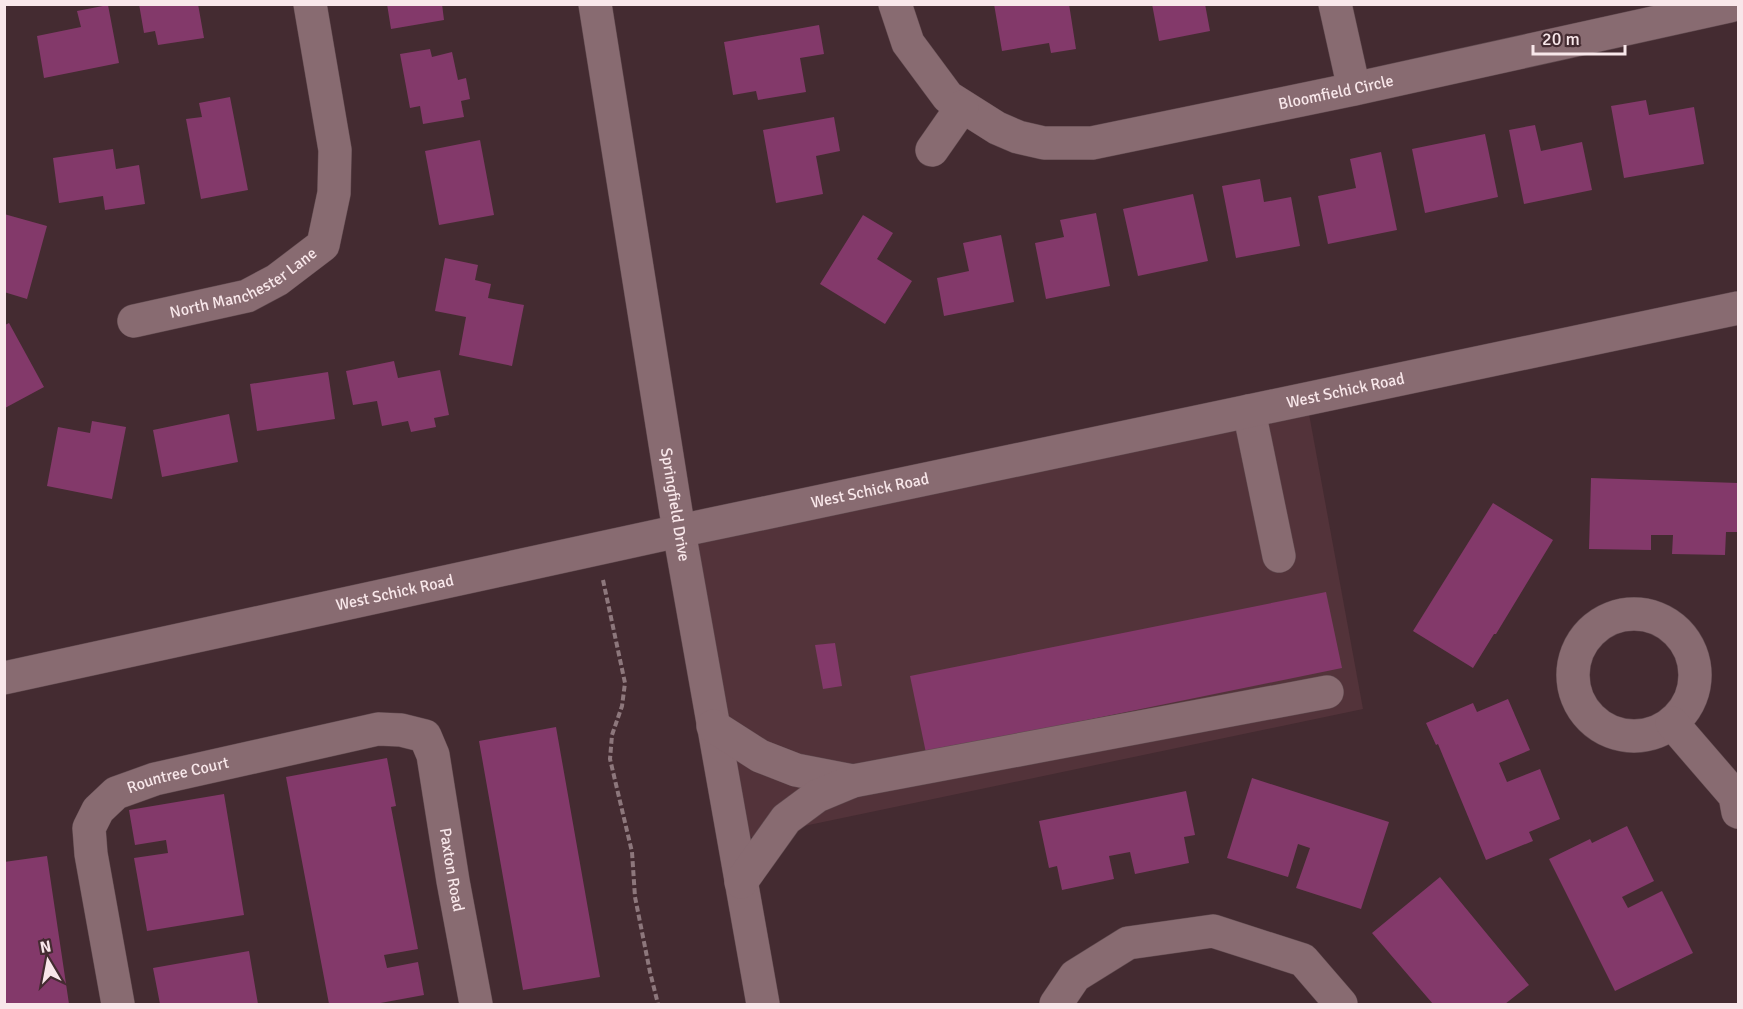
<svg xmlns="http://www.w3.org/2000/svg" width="1743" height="1009" viewBox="0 0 1743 1009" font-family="Signika,sans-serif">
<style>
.built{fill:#53333a}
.building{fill:#83396a}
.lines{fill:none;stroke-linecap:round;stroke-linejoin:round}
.minor-casing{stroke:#604a4f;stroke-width:34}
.path{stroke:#8d777c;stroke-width:4;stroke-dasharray:6 3;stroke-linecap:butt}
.minor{stroke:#886b71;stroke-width:33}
.labels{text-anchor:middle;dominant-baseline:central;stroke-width:6;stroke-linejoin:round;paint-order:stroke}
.street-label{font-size:16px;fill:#f8e7ea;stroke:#442b31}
</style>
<rect width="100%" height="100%" fill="#442b31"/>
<path class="built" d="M1307 403 1363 709 742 839 688 537Z"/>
<path class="building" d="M139 4H198L204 38 158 45 155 31 144 33Z
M387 4H442L444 20 391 29Z
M994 4H1069L1076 49 1051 53 1049 43 1002 51Z
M1152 4H1205L1210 31 1159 41Z
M108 5 119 63 44 78 37 36 81 27 77 11Z
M819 25 824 54 800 58 806 92 758 100 756 91 733 95 724 42Z
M430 49 432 57 452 52 458 80 466 78 470 99 461 101 464 117 423 124 420 106 410 108 400 54Z
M230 97 248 190 201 199 186 119 202 117 199 103Z
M1646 100 1649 115 1694 107 1704 164 1624 178 1611 106Z
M834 117 840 151 816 156 823 194 776 203 763 130Z
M1535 125 1541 151 1582 142 1592 190 1524 204 1509 130Z
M1485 134 1498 197 1425 213 1412 149Z
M480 140 494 215 439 225 425 151Z
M113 149 116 169 139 165 145 204 105 210 103 196 59 203 53 158Z
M1381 152 1397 230 1328 244 1318 196 1356 188 1350 159Z
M1260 179 1264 202 1291 197 1300 246 1236 258 1222 186Z
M1193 194 1208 261 1138 276 1123 209Z
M1096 213 1110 286 1046 299 1035 243 1064 237 1060 220Z
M4 214 47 226 27 299 4 292Z
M863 215 893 233 877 259 912 281 885 324 820 284Z
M1001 235 1014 302 944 316 937 278 969 271 963 243Z
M445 258 478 265 475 280 491 284 488 298 524 305 512 366 459 355 466 317 435 311Z
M9 323 44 387 5 408V325Z
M394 361 398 378 440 370 449 415 434 418 436 427 411 432 408 421 382 426 377 401 353 405 346 371Z
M328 372 335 419 257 431 250 384Z
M229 414 238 462 162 477 153 430Z
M92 421 126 427 112 499 47 486 58 427 90 433Z
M1591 478 1738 483 1737 532H1726L1725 555 1672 554 1673 535H1651V550L1589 549Z
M1493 503 1553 540 1496 634H1494L1473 668 1413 631Z
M1326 592 1342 668 926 753 910 676Z
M835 643 842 686 823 689 815 645Z
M1508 699 1530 750 1499 763 1507 782 1540 769 1560 819 1529 832 1533 841 1486 860 1438 744 1436 745 1426 723 1473 703 1477 712Z
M556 727 600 977 523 990 479 741Z
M387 758 396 806 391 807 418 949 384 955 387 968 418 962 424 995 375 1004H329L286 777Z
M1252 778 1389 822 1361 909 1296 888 1310 848 1298 844 1288 877 1227 858Z
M1186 791 1195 835 1184 837 1189 863 1135 874 1130 852 1109 856 1114 879 1062 890 1057 866 1049 868 1039 821Z
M224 794 244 915 147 931 134 858 168 853 166 840 135 845 129 810Z
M1627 826 1654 881 1622 897 1628 908 1662 891 1693 953 1615 991 1549 859 1590 839 1592 843Z
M47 856 69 1004H4V862Z
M1440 877 1529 985 1505 1004H1433L1372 933Z
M249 951 258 1004H160L153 968Z"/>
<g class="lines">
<defs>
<g id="minor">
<path id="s1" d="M595 4 679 531 763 1004"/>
<path id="s2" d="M895 4 908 43 948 97 997 128 1018 137 1044 143H1092L1354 89 1730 6"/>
<path d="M1335 4 1354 89"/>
<path d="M932 150 962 107"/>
<path id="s3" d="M134 321 247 296 277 280 323 245 334 193 335 150 310 4"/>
<path d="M1249 411 1279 556"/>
<circle cx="1634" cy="675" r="61"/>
<path id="s4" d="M4 678 679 531 1738 308"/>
<path d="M1672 723 1735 796 1738 812"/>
<path d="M713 726 760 756 796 770 853 781"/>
<path d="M741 882 786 819 817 796 853 781 1327 692"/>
<path id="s5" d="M118 1004 91 854 89 828 98 810 116 793 155 779 378 729 401 730 425 736 433 755 453 881 476 1004"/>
<path d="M1056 1004 1075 976 1128 943 1213 931 1303 960 1341 1004"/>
</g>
</defs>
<use href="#minor" class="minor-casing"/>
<path class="path" d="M603 580 625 683 622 706 612 735 610 759 632 852 635 897 650 972 658 1004"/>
<use href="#minor" class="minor"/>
</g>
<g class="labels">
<g class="street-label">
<text stroke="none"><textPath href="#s2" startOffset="513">Bloomfield Circle</textPath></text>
<text stroke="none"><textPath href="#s3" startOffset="117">North Manchester Lane</textPath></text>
<text stroke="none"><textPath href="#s4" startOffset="1372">West Schick Road</textPath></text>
<text stroke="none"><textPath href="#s4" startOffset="886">West Schick Road</textPath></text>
<text stroke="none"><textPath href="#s1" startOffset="507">Springfield Drive</textPath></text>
<text stroke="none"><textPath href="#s4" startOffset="400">West Schick Road</textPath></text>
<text stroke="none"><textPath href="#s5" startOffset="288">Rountree Court</textPath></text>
<text stroke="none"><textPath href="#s5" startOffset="678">Paxton Road</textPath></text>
</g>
</g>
<rect width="1743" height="1009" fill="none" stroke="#f8e7ea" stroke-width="12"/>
<g transform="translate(48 961) rotate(350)" stroke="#442b31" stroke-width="4.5" paint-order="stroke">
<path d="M0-4.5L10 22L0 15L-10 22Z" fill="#f8e7ea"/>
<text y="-9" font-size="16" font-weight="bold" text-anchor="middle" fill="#f8e7ea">N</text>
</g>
<path d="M1533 45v9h92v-9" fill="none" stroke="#f8e7ea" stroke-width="3"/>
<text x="1542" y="45" font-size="18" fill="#f8e7ea" stroke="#442b31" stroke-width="4.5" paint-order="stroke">20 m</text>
</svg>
